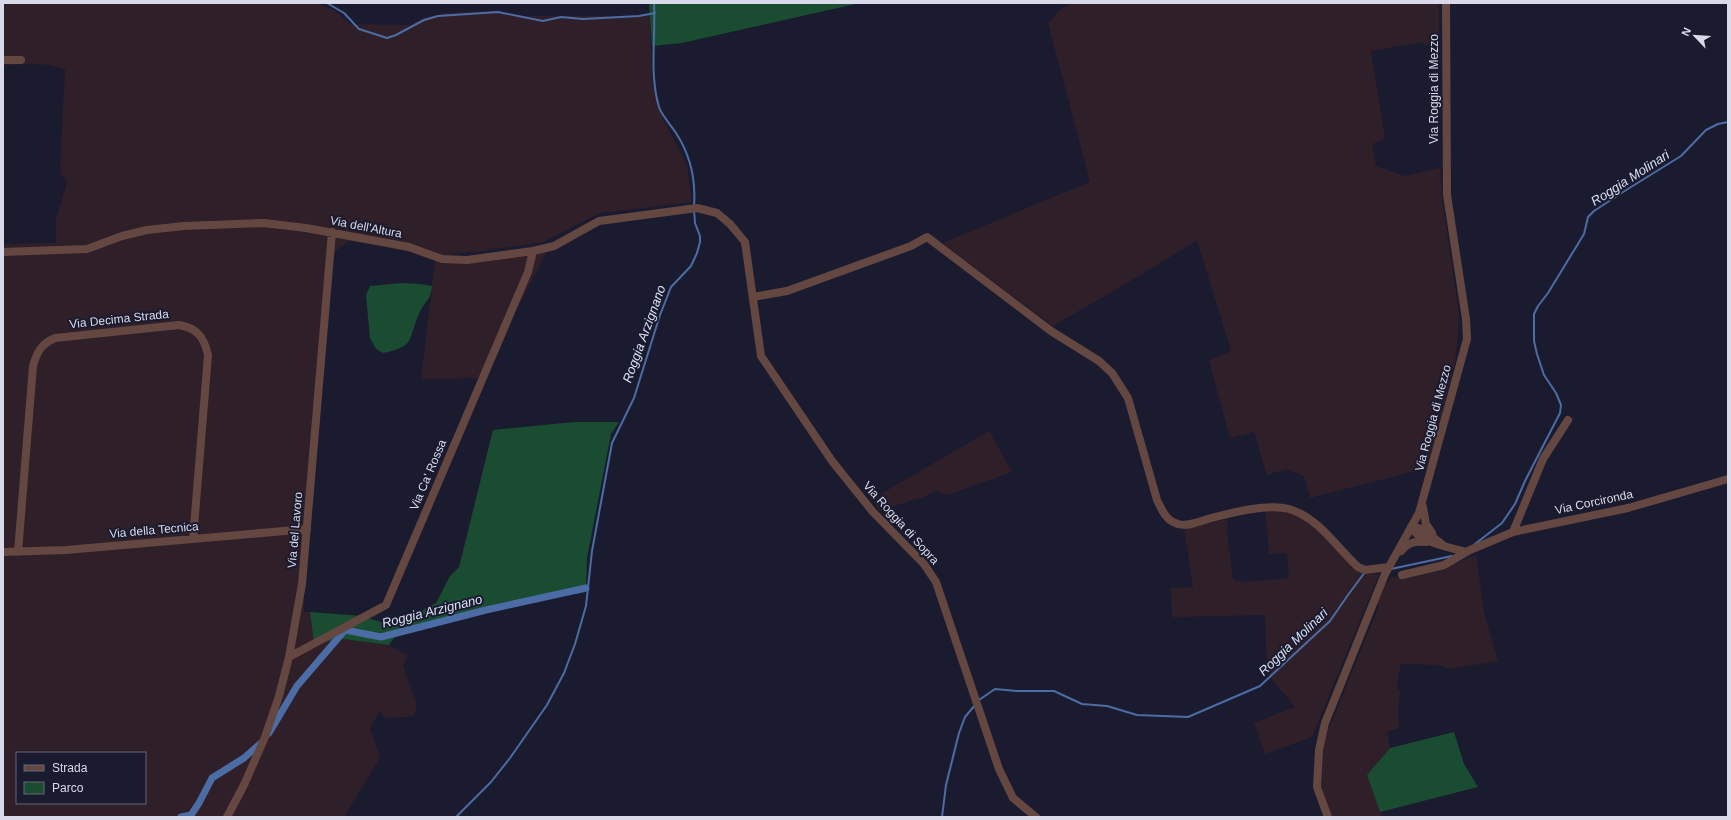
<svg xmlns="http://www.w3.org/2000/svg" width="1731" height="820" viewBox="0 0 1731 820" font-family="Helvetica,sans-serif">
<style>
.industrial{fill:#2f1f29;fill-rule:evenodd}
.green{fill:#194c31}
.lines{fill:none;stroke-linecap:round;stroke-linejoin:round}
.stream{stroke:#4b6ca4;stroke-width:2}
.canal{stroke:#4b6ca4;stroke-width:7}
.minor{stroke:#654742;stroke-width:8}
.labels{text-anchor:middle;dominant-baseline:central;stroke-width:4;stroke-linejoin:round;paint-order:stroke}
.street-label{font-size:12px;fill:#d9dae9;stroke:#1b1b30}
.water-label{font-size:13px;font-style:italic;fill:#d7e1f2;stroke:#1b1b30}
</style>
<rect width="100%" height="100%" fill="#1b1b30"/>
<path class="industrial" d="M3 3H315L334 10 350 24 410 25 424 18 446 13 497 11 524 16H650L652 83 662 117 687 165 692 202 601 213 588 219 543 242 475 252 455 253 435 260 444 263H476L547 252 480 378 421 379 435 260 403 250 373 244 350 241 332 253 304 572V612H310L314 643 343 639 389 645 408 656 403 665 417 706 414 715 407 717 384 718 380 710 370 728 380 758 344 817H3V244L56 243V220L67 182 60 173 65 69 49 65 37 64 3 65ZM17 753H145V803H17Z
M1073 3H1439V47L1435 45H1424V42L1371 51 1385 139 1372 144 1376 166 1404 176 1440 168 1442 198 1459 314 1458 336 1455 362 1428 468 1310 498 1304 476 1286 469 1267 475 1254 432 1230 438 1209 360 1231 351 1197 240 1151 269 1053 326 942 243 1090 182 1048 23 1062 8Z
M989 431 1012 472 953 493 946 495 936 491 919 499 918 498 880 511 872 499Z
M1278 510 1287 512 1298 516 1311 525 1362 574H1379L1312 737 1265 754 1254 723 1295 707 1267 673 1265 615 1172 617 1171 588 1193 587 1184 528 1228 519 1227 530 1233 579 1237 581 1247 582 1289 578 1287 553 1269 554 1265 511Z
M1476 555 1484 612 1498 661 1449 669 1440 665 1401 664 1397 682V690L1401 691 1398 707 1399 728 1387 732 1390 748 1367 775 1382 817H1332L1321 785 1318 767 1321 748 1379 606 1375 605 1384 584 1389 582 1391 577 1403 578 1451 565Z"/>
<path class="green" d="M649 3H860L682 43 652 46Z
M402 283 420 284 432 286C430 303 424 301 419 314 407 341 416 346 383 353L376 349 370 338 366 295 370 286Z
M574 422H619L611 434 587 558 586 592 526 601 396 635 389 645 343 639 314 643 310 612 362 616 393 626 436 603 450 576 459 567 493 430Z
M1454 732 1464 764 1478 787 1380 812 1367 775 1390 748Z"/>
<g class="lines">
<path class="stream" d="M327 3 344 13 359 29 387 38 396 35 424 20 438 16 498 12 543 21 561 17 583 19 639 16 655 13
M654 3C656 38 649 73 659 107 662 116 671 125 676 133 691 156 696 179 694 206
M1475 544 1502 523 1515 504 1525 481 1560 413 1561 405 1556 393 1544 375 1537 354 1534 341V314L1538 306 1548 293 1584 234 1588 217 1594 211 1623 192 1681 156 1706 130 1718 124 1728 122
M1391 569 1452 556
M979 700 995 689 1017 691H1054L1082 704 1107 706 1137 715 1188 717 1260 686 1330 621 1348 595 1365 572
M456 817 491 782 510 758 547 705 564 673 575 644 586 606 592 551 612 443 634 398 660 315 671 287 691 266 697 253 700 242V236L695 223 694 210
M942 817 946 785 959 733 965 717 975 705"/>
<path class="canal" d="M269 733 297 686 345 630 381 637 486 610 586 588
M181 817 191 815 199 803 212 778 244 758 261 743"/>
<path class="minor" d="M3 60H21
M3 252 87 249 122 236 147 230 184 226 264 223 306 228 409 247 442 259 467 260 533 251 554 246 599 221 697 208 717 213 730 224 745 242 761 356 832 461 873 512 924 564 936 582 999 769 1013 798 1036 817
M753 297 787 291 911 246 927 237 1051 331 1099 361 1112 373 1128 398 1157 500C1162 510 1166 521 1178 524 1188 527 1201 521 1211 518 1231 513 1268 503 1289 509 1319 518 1336 547 1358 567L1365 570 1389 567
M1423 507 1426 524 1432 533
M1513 532 1543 459 1568 420
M1443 545 1423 529 1411 527C1419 543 1450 547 1466 552
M1401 551C1409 542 1415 541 1426 542
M3 552 66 550 307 529
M18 552 33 366C37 352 41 344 55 338L179 325C197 328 204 337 208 355L193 539
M1402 575 1444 565 1470 550 1513 532 1628 508 1728 479
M289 657 386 605 528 272 533 251
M227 817 244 785 265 737 279 696 289 657 302 584 332 232
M1328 817 1317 787 1319 750 1325 723 1385 574 1419 513 1467 339 1466 319 1447 195 1446 3"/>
</g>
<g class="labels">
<g class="street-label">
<text transform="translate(1434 89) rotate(-90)">Via Roggia di Mezzo</text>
<text transform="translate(366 227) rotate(11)">Via dell'Altura</text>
<text transform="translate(119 319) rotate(-6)">Via Decima Strada</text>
<text transform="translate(1433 418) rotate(-75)">Via Roggia di Mezzo</text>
<text transform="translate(428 475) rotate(-67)">Via Ca' Rossa</text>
<text transform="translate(1594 502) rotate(-12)">Via Corcironda</text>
<text transform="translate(901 523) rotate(48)">Via Roggia di Sopra</text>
<text transform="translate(154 530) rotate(-5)">Via della Tecnica</text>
<text transform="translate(295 530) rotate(-85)">Via del Lavoro</text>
</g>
<g class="water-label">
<text transform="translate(1630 178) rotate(-33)">Roggia Molinari</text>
<text transform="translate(644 334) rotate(-70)">Roggia Arzignano</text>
<text transform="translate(432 611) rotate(-14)">Roggia Arzignano</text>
<text transform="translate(1293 642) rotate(-44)">Roggia Molinari</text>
</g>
</g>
<rect width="1731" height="820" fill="none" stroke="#d9dae9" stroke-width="8"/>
<rect x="16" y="752" width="130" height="52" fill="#1b1b30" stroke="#67677a"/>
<rect x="24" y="765" width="20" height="6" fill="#654742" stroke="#67677a"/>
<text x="52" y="772" font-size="12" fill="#d9dae9">Strada</text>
<rect x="24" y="782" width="20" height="12" fill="#194c31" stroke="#67677a"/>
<text x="52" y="792" font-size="12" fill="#d9dae9">Parco</text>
<g transform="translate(1695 36) rotate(295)" stroke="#1b1b30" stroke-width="3" paint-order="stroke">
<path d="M0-3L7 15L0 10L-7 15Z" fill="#d9dae9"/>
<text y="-6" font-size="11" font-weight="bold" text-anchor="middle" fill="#d9dae9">N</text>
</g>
</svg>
